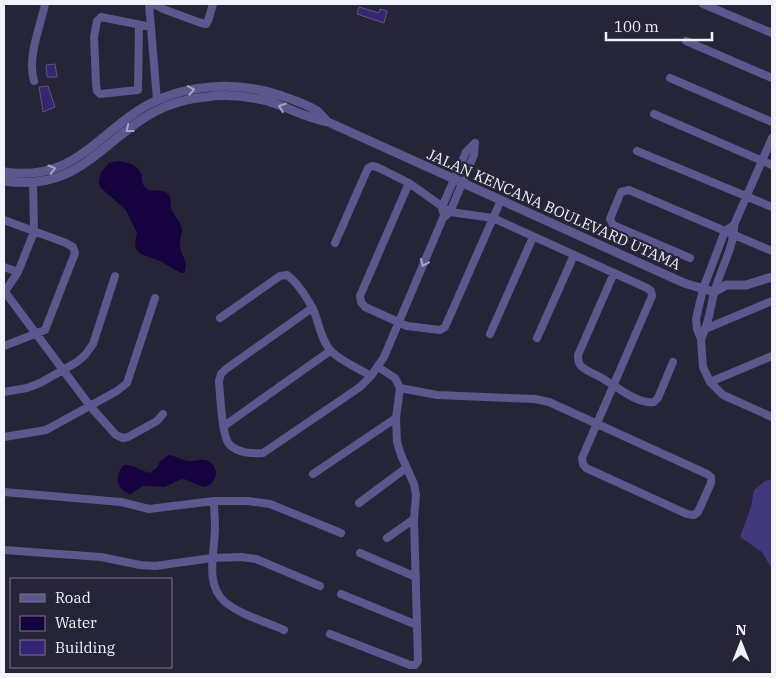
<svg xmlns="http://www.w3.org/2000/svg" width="776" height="678" viewBox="0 0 776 678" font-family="'IBM Plex Serif',serif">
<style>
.green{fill:#42387c}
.water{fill:#15023e}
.building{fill:#362574;stroke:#5c5b70}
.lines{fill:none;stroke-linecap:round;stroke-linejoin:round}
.minor{stroke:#5c578d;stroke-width:8}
.tertiary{stroke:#5c578d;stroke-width:9}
.oneway{stroke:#a7a4c6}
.labels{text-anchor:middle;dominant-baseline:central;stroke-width:4.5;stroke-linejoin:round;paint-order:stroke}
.street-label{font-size:15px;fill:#f2f2fe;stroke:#262537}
</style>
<rect width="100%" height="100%" fill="#262537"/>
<path class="green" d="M772 479V569L762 552 740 537 751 507 754 490 765 481Z"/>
<path class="water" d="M118 161C128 162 140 165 142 177 142 181 142 184 145 187 151 194 160 188 167 193 172 197 170 202 171 207 172 214 178 218 180 224 184 231 180 236 180 243 179 254 190 262 184 273H181L160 261 141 254 136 249 135 243 137 233 126 210 100 187 99 181 101 172 109 163Z
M169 455C176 456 181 460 188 461 194 462 199 459 204 460 213 461 218 470 215 478 212 483 209 486 203 487L184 479 179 480 165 487 143 486 130 494C116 489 114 475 124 465 134 465 141 471 150 473L157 468 160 461Z"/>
<path class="building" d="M359 7 379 13 380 9 387 11 384 23 357 14Z
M55 64 57 77H47L46 65Z
M48 86 55 107 43 112 39 87Z"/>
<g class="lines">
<path class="minor" d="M149 4 157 100
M154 4 163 9 201 23 206 24 208 21 213 4
M703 4 772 33
M139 25 138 90 100 94 97 91 96 84 94 37 97 21 101 17 151 27
M686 41 772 78
M670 78 772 122
M34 81C27 57 40 28 45 4
M654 114 772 165
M637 151 772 207
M409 183 360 296 361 302 365 307 407 326 440 330 445 327 501 200
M443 212 442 207 466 152 475 143
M4 220 66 243 73 247 75 253 45 330 4 346
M734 225 725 231 703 289 696 319 697 329 701 339 703 367 710 382 723 395 772 417
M335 243 368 168 372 166 377 167 409 183 450 212 493 218 647 288 651 291 652 296 582 458 583 464 586 468 687 514 694 515 698 512 711 483V477L707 474 549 402 535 399 437 395 400 388
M690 258 613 225 610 219 621 192 629 190 772 251
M4 267 18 272
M614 273 578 355C578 359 578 363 581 366 587 372 598 375 605 380 619 388 637 404 654 402L658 398 673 362
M5 292 90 406 116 435 123 438 128 437 157 421 163 414
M4 293 18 272 34 232 33 182
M312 308 226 369 221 374 219 381C220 394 222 436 229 444 237 453 253 454 263 453L360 387 371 376 384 357 443 218 450 212 474 155 475 143
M220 318 280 276 287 275C297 282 307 298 313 309 319 322 321 341 331 351 342 362 358 368 371 376
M705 329 772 301
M490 334 533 237
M537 338 574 255
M701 339C709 324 710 309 714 293 720 270 734 248 734 225L772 138
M710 382 772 356
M4 392 27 388 40 383 77 362 85 355 93 344 115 276
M224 426 330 351
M4 437 46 430 117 391 127 383 155 298
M313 474 396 418
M4 492 121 502 149 509 214 501H248L270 504 341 533
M214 501C214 510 215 519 215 528 215 551 204 584 225 602 241 615 266 622 284 630
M359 503 406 468
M387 538 414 519
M4 550 101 557 140 565 155 566 212 558 241 557 256 559 320 586
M360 553 416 577
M341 594 417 625
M330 634 410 665H415L418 661 414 519 416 495 414 484 401 455 397 442 396 418 400 388 395 378 378 367"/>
<path class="tertiary" d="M4 172C69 181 89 144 136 112 171 88 220 81 260 90 274 93 306 103 317 111 321 114 324 119 328 122
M4 181C71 191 93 153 141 120 160 107 184 99 206 97 226 94 247 96 267 101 288 107 306 118 328 122L684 283 714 292 726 285H746L772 277"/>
</g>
<defs><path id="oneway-chevron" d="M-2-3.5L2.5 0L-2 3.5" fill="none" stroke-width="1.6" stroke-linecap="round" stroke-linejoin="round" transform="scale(1.25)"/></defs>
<g class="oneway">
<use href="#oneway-chevron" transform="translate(191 90) rotate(-11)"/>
<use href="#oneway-chevron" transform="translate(282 107) rotate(-159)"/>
<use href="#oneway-chevron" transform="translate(129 129) rotate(142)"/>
<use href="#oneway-chevron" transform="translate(52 169) rotate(-16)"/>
<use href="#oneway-chevron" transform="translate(424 263) rotate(113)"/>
</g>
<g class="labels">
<g class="street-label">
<text transform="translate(554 209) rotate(24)">JALAN KENCANA BOULEVARD UTAMA</text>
</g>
</g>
<rect width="776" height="678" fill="none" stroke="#f2f2fe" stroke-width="10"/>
<rect x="10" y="578" width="162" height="90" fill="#262537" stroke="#787787"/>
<rect x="20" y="594" width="25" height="8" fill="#5c578d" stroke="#787787"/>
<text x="55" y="603" font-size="15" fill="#f2f2fe">Road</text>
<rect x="20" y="616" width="25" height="15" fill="#15023e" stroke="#787787"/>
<text x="55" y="628" font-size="15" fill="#f2f2fe">Water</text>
<rect x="20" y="640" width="25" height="15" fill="#362574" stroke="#787787"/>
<text x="55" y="653" font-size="15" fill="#f2f2fe">Building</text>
<g transform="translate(741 643)" stroke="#262537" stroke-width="4" paint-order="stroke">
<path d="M0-4L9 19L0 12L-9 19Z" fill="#f2f2fe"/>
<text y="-8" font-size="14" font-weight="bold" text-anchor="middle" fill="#f2f2fe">N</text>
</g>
<path d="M606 32v8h106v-8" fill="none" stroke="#f2f2fe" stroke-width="2.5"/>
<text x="614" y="32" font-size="15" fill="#f2f2fe" stroke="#262537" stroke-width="4" paint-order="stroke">100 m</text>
</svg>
